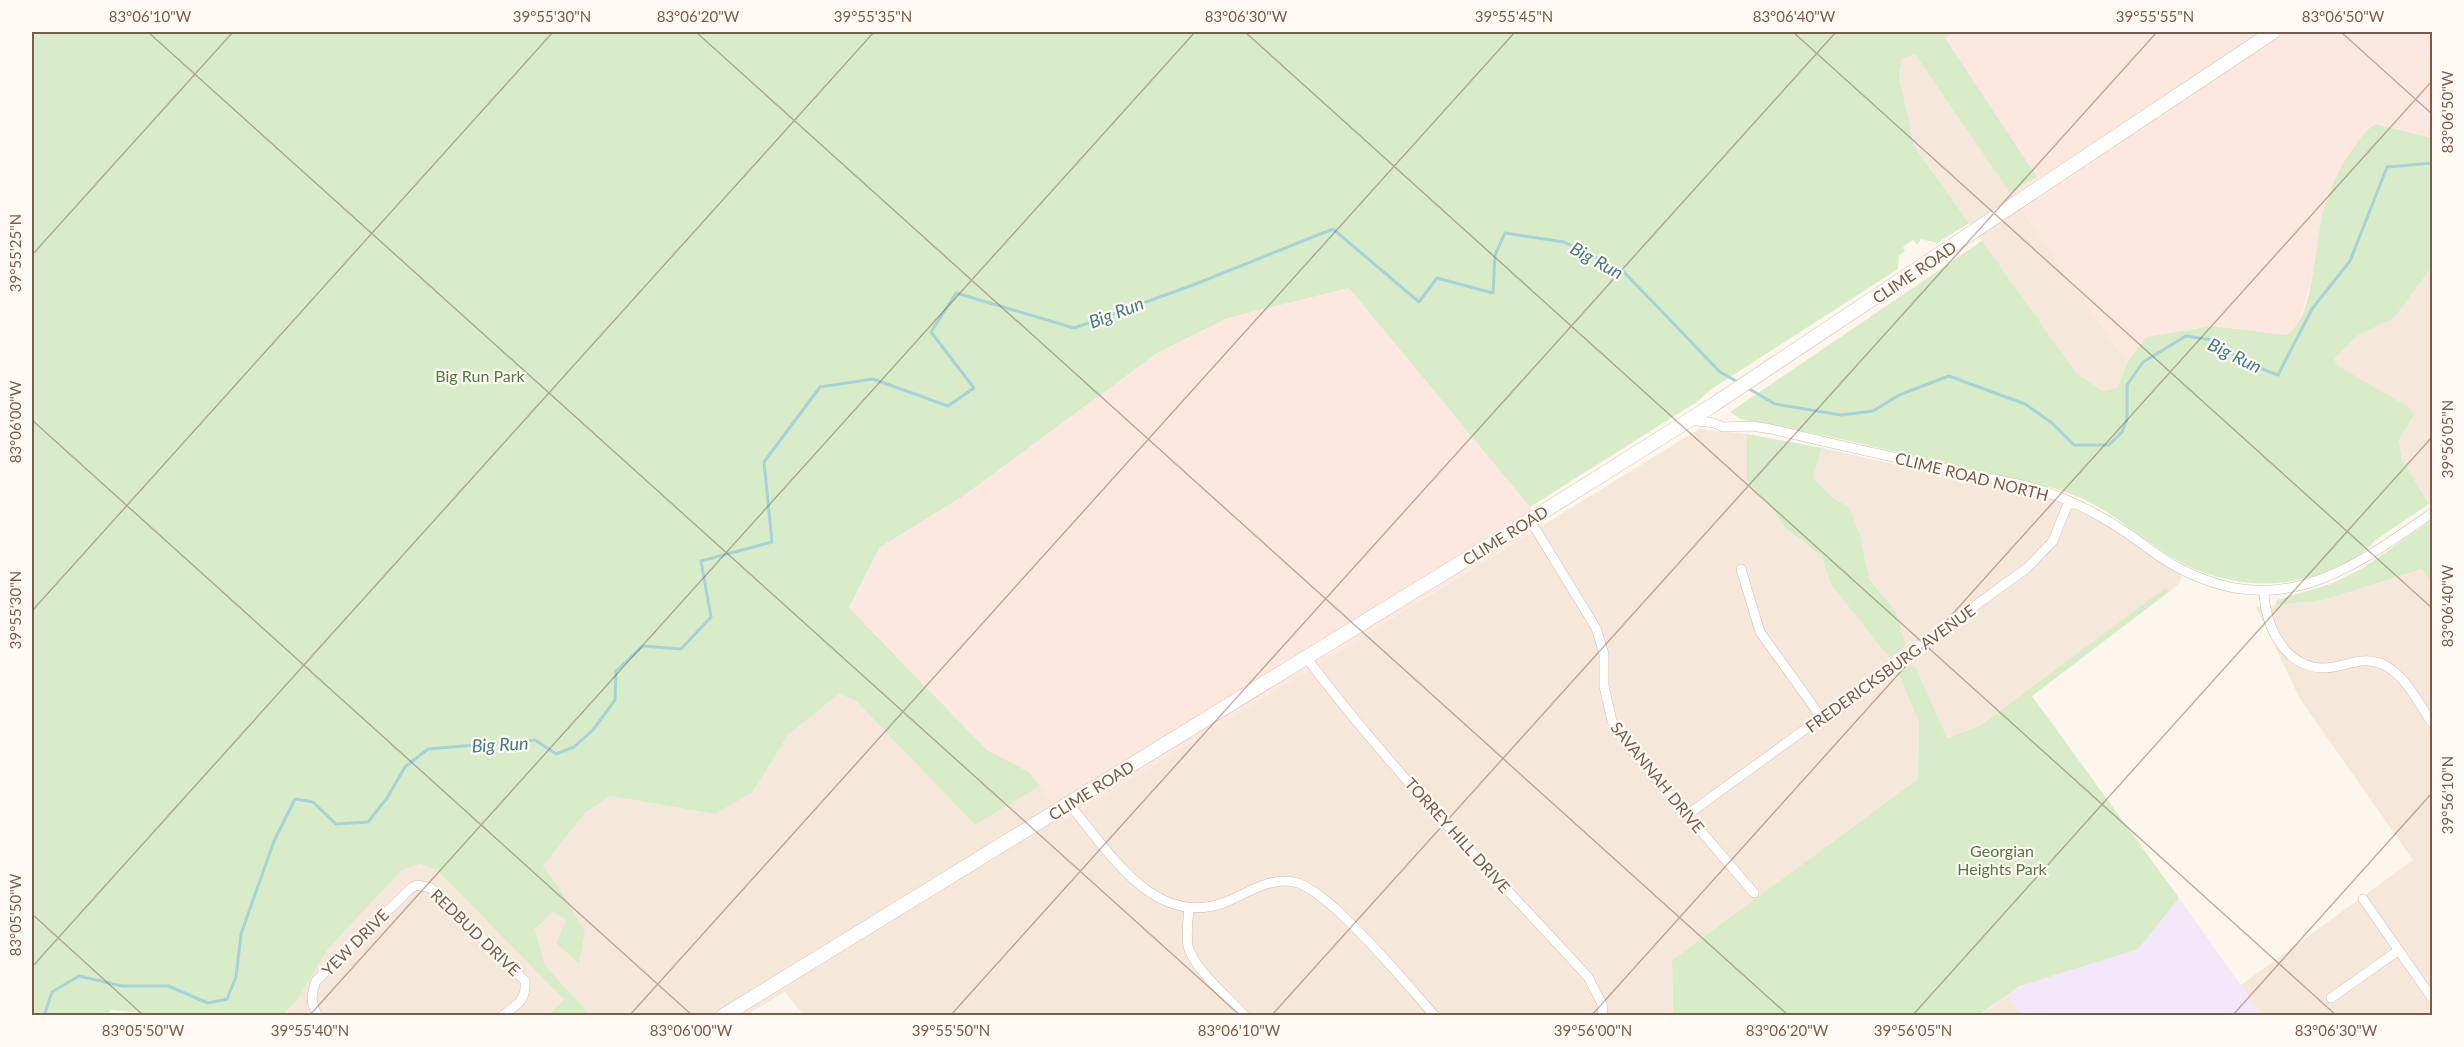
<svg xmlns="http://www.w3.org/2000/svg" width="2464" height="1047" viewBox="0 0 2464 1047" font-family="Lato,sans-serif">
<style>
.residential{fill:#f5e8da}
.commercial{fill:#fde8e0}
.education{fill:#f3e8fa}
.green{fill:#d8ecc9}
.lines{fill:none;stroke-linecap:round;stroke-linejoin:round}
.stream{stroke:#a5d3da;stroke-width:3}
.street-casing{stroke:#d1beb0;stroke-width:10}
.secondary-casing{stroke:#d6c0b0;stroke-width:15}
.street{stroke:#fff;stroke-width:9}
.secondary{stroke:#fff;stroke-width:14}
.ticks{fill:none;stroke:#7a5c4d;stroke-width:1.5;stroke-opacity:0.45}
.labels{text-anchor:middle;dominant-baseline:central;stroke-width:4.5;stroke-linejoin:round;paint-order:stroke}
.street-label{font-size:16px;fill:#7a5c4d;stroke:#fffaf3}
.park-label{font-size:16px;fill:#537a41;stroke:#fffaf3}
.water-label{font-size:18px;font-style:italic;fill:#437c86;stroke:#fffaf3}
.neatline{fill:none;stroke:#7a5c4d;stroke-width:2}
.ticks-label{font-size:15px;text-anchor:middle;fill:#7a5c4d}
</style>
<rect width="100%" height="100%" fill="#fdf6ec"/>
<path class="residential" d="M1915 54 2127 362 2118 387 2103 391 2077 374 1914 146 1899 73 1902 59Z
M2432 267V502L2429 504 2402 460 2399 440 2414 415 2338 366 2334 359 2357 336 2394 318Z
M1699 429 1747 434V481L1770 505 1785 528 1822 556 1830 583 1898 654 1906 644 1895 610 1869 579 1860 534 1849 507 1833 498 1813 478 1822 448 2050 499 2101 521 2182 576 2179 584 2170 591 2165 588 1981 725 1946 738 1916 668 1898 673 1919 722 1918 779 1672 960 1673 1015 804 1016 785 992 746 1015H590L545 965 535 929 553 912 566 920 556 943 579 964 558 886 543 866 585 813 610 796 715 814 752 793 788 735 839 694 856 701 975 825 1040 786 1065 820Z
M2423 569 2432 584V1015H2262L2241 985 2413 860 2300 699 2256 607 2324 600Z
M420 864 437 870 565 1001 548 1015 283 1016 297 1000 328 949 402 870Z
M2008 995 2022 1015 1979 1016Z"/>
<path class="commercial" d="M1955 32H2432V138L2376 124 2312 279 2297 329 2287 335 2212 326 2146 337 2127 362 2010 193 2036 177 1945 38Z
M1349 288 1544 524 1065 820 1029 772 987 750 849 609 913 482 963 495 1157 353 1228 318Z"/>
<path class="education" d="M2167 881 2262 1015H2022L2008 995Z"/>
<path class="green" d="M32 32H1955L1945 38 2037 177 2010 193 1915 54 1902 59 1899 74 1914 146 1969 223 1937 243 1921 239 1917 245 1913 240 1903 247 1905 251 1899 255 1898 269 1710 390 1698 401 1530 507 1349 288 1228 318 1157 353 963 496 880 547 849 608 987 750 1029 772 1040 786 975 825 856 701 839 694 788 735 752 793 715 814 610 796 585 813 543 866 558 886 585 932 579 964 556 943 566 920 553 912 535 929 545 965 590 1015H548L564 1000 437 870 420 864 402 870 328 949 297 1000 283 1015 172 1016 111 1010 106 1015H32Z
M2376 124 2432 138V267L2394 318 2357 336 2334 359 2338 366 2410 408 2414 415 2399 440 2402 460 2429 504 2374 541C2364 556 2342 565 2325 572 2274 592 2218 585 2171 557 2143 540 2120 518 2091 503 2081 497 2069 494 2057 489L1836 438 1740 419 1730 412 1982 241 2077 374 2103 391 2118 387 2127 362 2146 337 2212 326 2287 335C2316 316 2314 238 2325 205 2332 185 2341 164 2354 147 2361 138 2366 129 2376 124Z
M1747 434 1822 448 1813 478 1833 498 1849 507 1860 534 1869 579 1895 610 1906 644 1898 654 1889 657 1830 583 1822 556 1785 528 1770 505 1747 481Z
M2432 520V584L2422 569 2324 600 2275 605 2277 600 2331 584 2363 568Z
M2165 588 2170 591 2032 696 2179 898 2138 949 2020 986 1979 1015H1673L1672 960 1918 779 1919 722 1898 673 1910 664 1916 668 1947 738 1981 725Z"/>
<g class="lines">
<path class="stream" d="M1746 387 1775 404 1841 415 1873 411 1899 395 1949 376 2025 404 2052 423 2074 445H2109L2122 432 2127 419V385L2143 362 2186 336 2212 340 2246 363 2278 375 2312 309 2350 261 2387 167 2432 163
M44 1016 52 992 79 976 122 986H168L208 1003 227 999 236 977 241 934 274 841 295 799 313 802 336 824 368 822 387 798 405 767 428 749 535 740 556 754 574 747 593 730 615 700 616 671 643 646 681 649 711 617 701 561 772 542 764 462 820 387 873 379 948 406 974 388 931 332 956 293 1074 328 1193 285 1333 229 1419 302 1437 278 1493 293 1495 255 1505 233 1564 242 1623 271 1720 372 1738 382"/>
<defs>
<path id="street" d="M1688 420 1714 423 1723 427 1752 426 1771 429C1836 445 1901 459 1966 473 1989 479 2014 482 2037 489 2069 499 2099 514 2127 533 2143 544 2158 557 2175 566 2278 622 2348 572 2432 513
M1530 520 1596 628 1604 654V686L1612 721 1630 748 1754 893
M1741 569 1760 632 1821 717
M2264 591C2265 625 2284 667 2323 668 2344 668 2360 655 2382 664 2405 674 2419 704 2432 723
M1306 657C1391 771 1493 873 1588 977L1602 1004 1603 1016
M1069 804C1108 850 1154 930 1226 902 1248 893 1269 877 1294 882 1328 888 1408 986 1435 1016
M1687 815 2027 568 2053 541 2069 501
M2363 899 2432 998
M1189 908C1188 920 1186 933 1188 946 1193 968 1229 998 1245 1016
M2331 998 2399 950
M318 1016C310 1002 311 995 316 981L411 888 417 885 431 888 525 981C527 1000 516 1006 502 1016"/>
<path id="secondary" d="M723 1016 1530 520 1713 405 2273 32"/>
</defs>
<use href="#street" class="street-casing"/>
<use href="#secondary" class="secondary-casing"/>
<use href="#street" class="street"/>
<use href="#secondary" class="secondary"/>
</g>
<path class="ticks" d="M148 32 1241 1016M696 32 1789 1016M1245 32 2337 1016M1793 32 2432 608M2341 32 2432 114M32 255 233 32M32 420 693 1016M32 611 553 32M32 914 144 1016M32 967 874 32M309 1016 1195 32M629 1016 1515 32M950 1016 1836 32M1271 1016 2157 32M1591 1016 2432 81M1912 1016 2432 437M2232 1016 2432 793"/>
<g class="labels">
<g class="street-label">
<text transform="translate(1914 272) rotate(-34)">CLIME ROAD</text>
<text transform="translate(1972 476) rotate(14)">CLIME ROAD NORTH</text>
<text transform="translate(1505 535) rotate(-32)">CLIME ROAD</text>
<text transform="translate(1890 668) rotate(-36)">FREDERICKSBURG AVENUE</text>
<text transform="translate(1658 777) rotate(51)">SAVANNAH DRIVE</text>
<text transform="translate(1091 790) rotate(-32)">CLIME ROAD</text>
<text transform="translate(1458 835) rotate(48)">TORREY HILL DRIVE</text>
<text transform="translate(476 932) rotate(44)">REDBUD DRIVE</text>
<text transform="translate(355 942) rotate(-45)">YEW DRIVE</text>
</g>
<g class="park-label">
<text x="480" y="375">Big Run Park</text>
<text x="2002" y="850">Georgian<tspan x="2002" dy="18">Heights Park</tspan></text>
</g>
<g class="water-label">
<text transform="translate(1597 260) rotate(29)">Big Run</text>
<text transform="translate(1116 312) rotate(-21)">Big Run</text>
<text transform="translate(2235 355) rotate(26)">Big Run</text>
<text transform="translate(500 744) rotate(-3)">Big Run</text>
</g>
</g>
<rect width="2464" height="1047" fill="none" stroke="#fffaf3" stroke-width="66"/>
<rect x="33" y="33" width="2398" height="981" class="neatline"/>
<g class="ticks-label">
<text x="150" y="22">83°06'10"W</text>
<text x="552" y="22">39°55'30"N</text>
<text x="698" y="22">83°06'20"W</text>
<text x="873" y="22">39°55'35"N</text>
<text x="1246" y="22">83°06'30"W</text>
<text x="1514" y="22">39°55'45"N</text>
<text x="1794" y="22">83°06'40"W</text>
<text x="2155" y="22">39°55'55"N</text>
<text x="2343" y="22">83°06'50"W</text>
<text transform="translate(2448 112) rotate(-90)" y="5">83°06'50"W</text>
<text transform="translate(16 253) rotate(-90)" y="5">39°55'25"N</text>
<text transform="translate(16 422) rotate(-90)" y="5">83°06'00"W</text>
<text transform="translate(2448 439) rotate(-90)" y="5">39°56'05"N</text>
<text transform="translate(2448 606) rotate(-90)" y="5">83°06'40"W</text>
<text transform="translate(16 610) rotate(-90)" y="5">39°55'30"N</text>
<text transform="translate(2448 795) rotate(-90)" y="5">39°56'10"N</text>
<text transform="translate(16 915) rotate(-90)" y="5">83°05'50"W</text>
<text x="143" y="1036">83°05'50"W</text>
<text x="310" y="1036">39°55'40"N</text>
<text x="691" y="1036">83°06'00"W</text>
<text x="951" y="1036">39°55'50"N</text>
<text x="1239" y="1036">83°06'10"W</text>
<text x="1593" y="1036">39°56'00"N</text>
<text x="1787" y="1036">83°06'20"W</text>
<text x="1913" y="1036">39°56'05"N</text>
<text x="2336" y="1036">83°06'30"W</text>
</g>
</svg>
